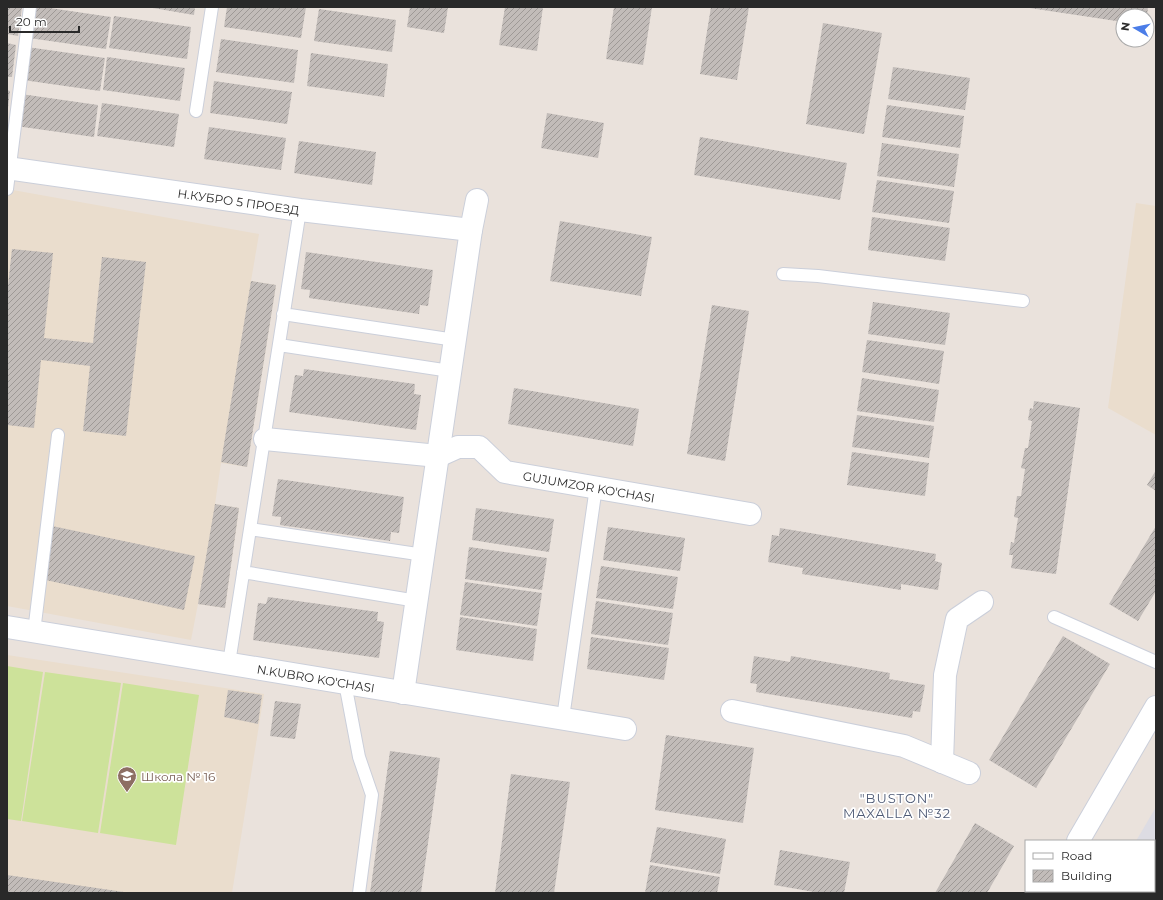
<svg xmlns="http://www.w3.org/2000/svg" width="1163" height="900" viewBox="0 0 1163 900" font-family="Montserrat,sans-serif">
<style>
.industrial{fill:#dddce3}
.education{fill:#eaddcd}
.pitch{fill:#cde29a}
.building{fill:url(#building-hatch)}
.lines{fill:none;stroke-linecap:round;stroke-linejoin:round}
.lane-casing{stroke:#cbcfda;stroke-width:14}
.street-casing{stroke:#cbcfda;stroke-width:24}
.secondary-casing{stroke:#cbcfda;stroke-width:24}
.lane{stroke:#fff;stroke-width:12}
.street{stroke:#fff;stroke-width:22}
.secondary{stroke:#fff;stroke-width:22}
.labels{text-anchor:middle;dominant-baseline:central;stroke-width:3.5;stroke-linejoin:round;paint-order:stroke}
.street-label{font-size:12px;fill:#292929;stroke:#fff}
.education-label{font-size:12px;fill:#785e54;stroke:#fff;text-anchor:start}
.neighbourhood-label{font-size:13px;letter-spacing:1px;fill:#4e5a75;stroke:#fff}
</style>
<defs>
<pattern id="building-hatch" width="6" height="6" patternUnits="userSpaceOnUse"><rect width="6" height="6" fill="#c2bcb9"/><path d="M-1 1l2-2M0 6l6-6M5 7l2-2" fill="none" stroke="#9e9996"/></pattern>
</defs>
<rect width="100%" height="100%" fill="#eae2dc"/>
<path class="industrial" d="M1156 807V893H1104L1106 891H1154V841H1136Z"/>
<path class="education" d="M7 189 259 234 251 281 276 285 247 467 221 463 215 504 239 508 225 608 198 604 191 640 7 606Z
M1136 203 1156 206V435L1108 408Z
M7 655 264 694 232 893H7Z"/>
<path class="pitch" d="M7 666 43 672 21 821 7 819Z
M45 672 121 683 98 833 22 821Z
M123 683 199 695 176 845 100 833Z"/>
<path class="building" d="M7 7H22L18 36 7 34Z
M33 7H43L111 17 106 49 29 38Z
M147 7H195L194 15Z
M227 7H306L301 38 224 27Z
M410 7H448L444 33 407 27Z
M505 7H543L537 51 499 45Z
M614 7H652L643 65 606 59Z
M711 7H749L737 80 700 74Z
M1023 7H1148L1147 16H1123V22Z
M319 9 396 20 392 52 314 41Z
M114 16 191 27 187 59 109 48Z
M823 23 882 33 864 134 806 124Z
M221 39 298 50 294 83 216 72Z
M7 43 16 45 12 77H7Z
M27 47 105 58 100 91 23 80Z
M311 53 388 64 384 97 307 86Z
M107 57 185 68 180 101 103 90Z
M893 67 970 78 965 110 888 99Z
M214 81 292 92 287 124 210 113Z
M7 90 10 91 8 108H7Z
M21 94 98 105 94 137 16 126Z
M102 103 179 114 174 147 97 136Z
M887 105 964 116 960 148 882 137Z
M547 113 604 123 598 158 541 148Z
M209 127 286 138 281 170 204 159Z
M700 137 847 163 840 200 694 175Z
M299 141 376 152 372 185 294 173Z
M882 143 959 154 954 187 877 176Z
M877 180 954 191 949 223 872 212Z
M872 217 950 228 945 261 868 250Z
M560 221 652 237 641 296 550 281Z
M12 249 53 253 44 338 93 343 102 257 146 262 126 436 83 431 90 366 41 360 34 428 7 425V295Z
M306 252 433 270 428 306 420 305 419 314 309 298 310 290 301 289Z
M251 281 276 285 247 467 221 462Z
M873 302 950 313 945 345 868 334Z
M712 305 749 311 725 461 687 454Z
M867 340 944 351 939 384 862 372Z
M304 369 415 384 414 394 421 395 416 430 289 412 295 375 303 376Z
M862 378 939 390 934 422 857 411Z
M514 388 639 409 633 446 508 424Z
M1034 401 1080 408 1056 574 1011 568 1013 555H1009L1011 542 1014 543 1018 518 1014 517 1017 496H1021L1025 469 1021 468 1025 448H1028L1032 421 1028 420 1030 408 1033 409Z
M857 415 934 426 929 458 852 447Z
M852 452 929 463 925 496 847 485Z
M1156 470V491L1147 485Z
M278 479 404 497 399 533 391 532 390 541 280 525 281 517 272 516Z
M215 504 239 508 225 608 198 604Z
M476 508 554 519 549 552 472 540Z
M52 526 195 556 184 610 41 579Z
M1156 526V591L1138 621 1109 604Z
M608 527 685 538 680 571 603 560Z
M780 528 936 554 935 561 942 563 938 590 901 584V590L802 574 803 568 768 562 772 535 779 536Z
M469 547 547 558 542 590 465 579Z
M601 566 678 577 673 609 596 598Z
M465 582 542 593 537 626 460 615Z
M268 597 378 612 377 621 384 622 379 658 253 640 258 603 266 604Z
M596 601 673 613 668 645 591 634Z
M460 617 537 629 533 661 456 650Z
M1063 636 1110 664 1036 788 989 760Z
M591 637 669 648 664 680 587 669Z
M754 656 790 662 791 656 890 673 889 679 925 685 920 712 913 711 912 718 756 692 757 684 750 683Z
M228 690 262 695 258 724 224 717Z
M275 701 301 704 295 739 270 736Z
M666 735 754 748 743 823 655 810Z
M390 751 440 758 421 893H370Z
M511 774 570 782 554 893H495Z
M975 823 1014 846 987 893H935Z
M657 827 726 839 720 874 650 862Z
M780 850 850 862 844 893H820L774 885Z
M650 865 720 877 717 893H645Z
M7 875 124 892V893H7Z
M1106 891H1147L1151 893H1105Z"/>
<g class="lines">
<defs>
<path id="lane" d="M196 111 212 7
M7 189 30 7
M783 274 818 276 1023 301
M283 314 455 340
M279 345 450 371
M250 529 424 555
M243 572 417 601
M1054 617 1156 662
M34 632 58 435
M229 663 300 210
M345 683 359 757 372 795 359 893
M563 718 596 487"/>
<g id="street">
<path id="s1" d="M7 168 300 210 471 230"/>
<path id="s2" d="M265 439 438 456 458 447H479L505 472 750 514"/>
<path id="s3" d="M7 627 625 729"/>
<path d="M403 693 471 230 477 200"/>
<path d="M732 711 904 746 969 773"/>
<path d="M942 762 945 675 957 619 982 602"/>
</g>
<path id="secondary" d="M1078 841 1156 707
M1048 893 1049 891"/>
</defs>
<use href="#lane" class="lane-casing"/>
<use href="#street" class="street-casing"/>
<use href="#secondary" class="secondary-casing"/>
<use href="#lane" class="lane"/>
<use href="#street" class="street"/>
<use href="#secondary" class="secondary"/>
</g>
<defs>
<symbol id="school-pin" viewBox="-11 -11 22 30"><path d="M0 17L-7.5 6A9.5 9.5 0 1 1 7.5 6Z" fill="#8d6e63" stroke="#fff"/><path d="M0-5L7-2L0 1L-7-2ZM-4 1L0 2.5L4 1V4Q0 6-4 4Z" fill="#fff"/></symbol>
</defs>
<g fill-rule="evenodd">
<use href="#school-pin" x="116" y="765" width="22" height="30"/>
</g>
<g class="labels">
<g class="street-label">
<text stroke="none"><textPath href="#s1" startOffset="234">Н.КУБРО 5 ПРОЕЗД</textPath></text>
<text stroke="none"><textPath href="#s2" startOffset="338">GUJUMZOR KO'CHASI</textPath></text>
<text stroke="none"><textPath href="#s3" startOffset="313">N.KUBRO KO'CHASI</textPath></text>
</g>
<g class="education-label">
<text x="141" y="776">Школа № 16</text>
</g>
<g class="neighbourhood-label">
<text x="897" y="798">"BUSTON"<tspan x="897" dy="15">MAXALLA №32</tspan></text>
</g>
</g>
<rect width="1163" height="900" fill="none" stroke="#292929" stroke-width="16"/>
<rect x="1025" y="840" width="130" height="52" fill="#ffffff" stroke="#a9a9a9"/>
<rect x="1033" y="853" width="20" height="6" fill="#ffffff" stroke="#a9a9a9"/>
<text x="1061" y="860" font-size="12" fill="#292929">Road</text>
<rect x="1033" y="870" width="20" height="12" fill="url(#building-hatch)" stroke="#a9a9a9"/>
<text x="1061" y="880" font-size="12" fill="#292929">Building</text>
<g transform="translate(1135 28) rotate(279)"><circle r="19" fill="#ffffff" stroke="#a9a9a9"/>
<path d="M0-3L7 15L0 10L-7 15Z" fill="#4b7de8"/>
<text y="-6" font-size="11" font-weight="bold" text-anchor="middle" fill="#292929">N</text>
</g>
<path d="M10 26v6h69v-6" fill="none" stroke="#292929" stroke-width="2"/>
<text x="16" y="26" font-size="12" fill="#292929" stroke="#ffffff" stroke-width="3" paint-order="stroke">20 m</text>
</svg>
